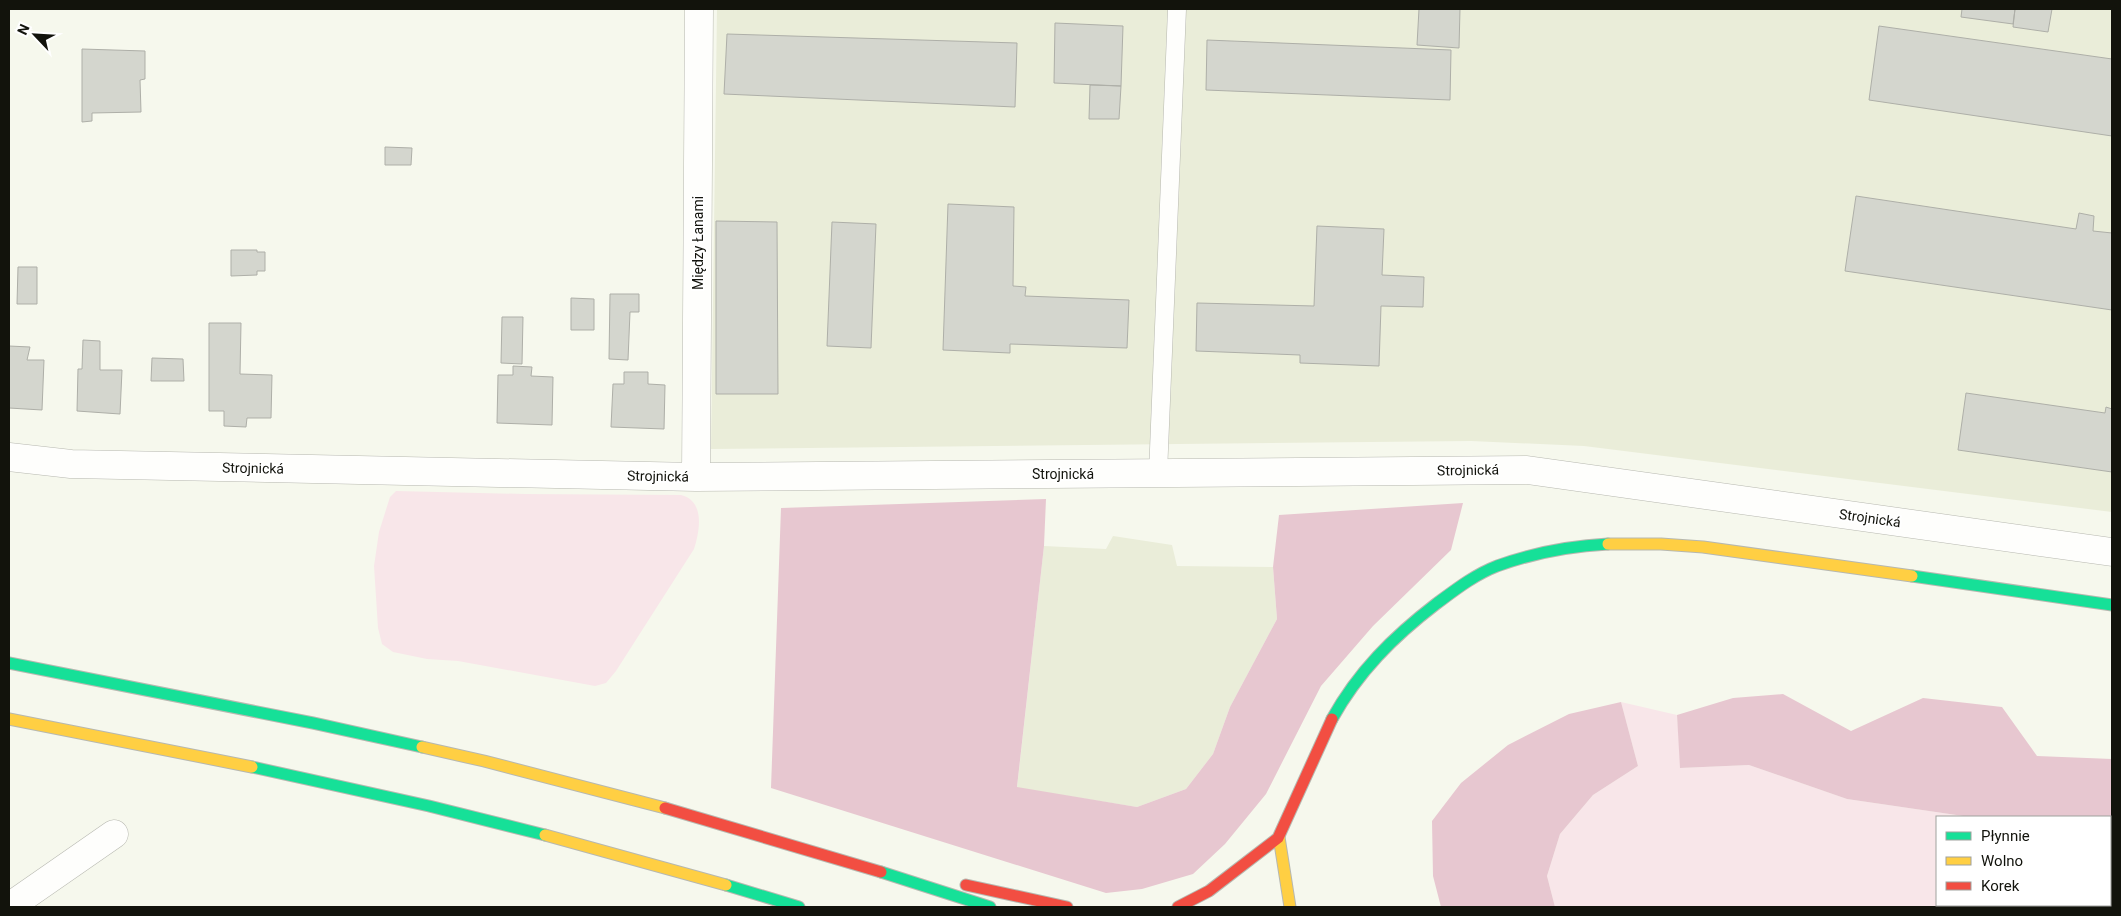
<svg xmlns="http://www.w3.org/2000/svg" width="2121" height="916" viewBox="0 0 2121 916" font-family="Roboto,sans-serif">
<style>
.built{fill:#eaedd9}
.green{fill:#f8e6e9}
.forest{fill:#e7c7d0}
.building{fill:#d4d6ce;stroke:#aeafa8}
.lines{fill:none;stroke-linecap:round;stroke-linejoin:round}
.lane-casing{stroke:#b7b8b0;stroke-width:19}
.street-casing{stroke:#b7b8b0;stroke-width:29}
.fast-casing{stroke:#b7b8b0;stroke-width:13}
.slow-casing{stroke:#b7b8b0;stroke-width:13}
.jam-casing{stroke:#b7b8b0;stroke-width:13}
.lane{stroke:#fefefc;stroke-width:18}
.street{stroke:#fefefc;stroke-width:28}
.fast{stroke:#16e098;stroke-width:11}
.slow{stroke:#ffcf43;stroke-width:11}
.jam{stroke:#f24e42;stroke-width:11}
.labels{text-anchor:middle;dominant-baseline:central;stroke-width:4;stroke-linejoin:round;paint-order:stroke}
.street-label{font-size:14px;fill:#12130c;stroke:#fff}
</style>
<rect width="100%" height="100%" fill="#f6f8ed"/>
<path class="built" d="M717 9H2112V512L1584 446 1471 441 711 449Z
M1113 536 1172 545 1177 566 1273 567 1277 619 1230 707 1213 754 1186 789 1137 807 1017 788 1044 546 1106 549Z"/>
<path class="green" d="M396 491 525 494 681 495C705 501 700 530 694 549L616 671 606 683 595 686 458 661 427 659 393 652 382 644 378 628 374 566 379 532 390 497Z
M1621 702 1677 715 1681 768 1749 765 1847 799 1970 817H1937V905H2110V837L2112 838V907H1555L1547 876 1560 834 1593 795 1638 766Z"/>
<path class="forest" d="M1046 499 1044 546 1017 787 1137 807 1186 789 1213 754 1230 707 1277 619 1273 567 1279 515 1463 503 1451 550 1373 626 1321 686 1266 794 1225 844 1193 874 1142 889 1106 893 771 788 781 508Z
M1783 694 1851 731 1923 698 2002 707 2037 756 2112 759V838L2110 837V817H1970L1847 799 1749 765 1680 768 1677 715 1733 698Z
M1621 702 1638 766 1593 795 1560 834 1547 876 1555 907H1441L1433 876 1432 821 1461 783 1508 745 1569 714Z"/>
<path class="building" d="M1419 9H1460L1459 48 1417 45Z
M1962 9H2015L2013 24 1961 17Z
M2015 9H2052L2048 32 2013 27Z
M1055 23 1123 26 1121 86 1054 83Z
M1879 26 2112 59V136L1869 100Z
M727 34 1017 43 1015 107 724 94Z
M1207 40 1451 50 1450 100 1206 90Z
M82 49 145 51V79L140 80 141 112 92 113V121L82 122Z
M1090 85 1121 86 1119 119H1089Z
M385 147 412 148 411 165H385Z
M1856 196 2076 229 2079 213 2094 216 2093 231 2112 233V310L1845 271Z
M948 204 1014 207 1013 286 1026 287 1025 296 1129 300 1127 348 1010 344V353L943 350Z
M716 221 777 222 778 394H716Z
M832 222 876 224 871 348 827 346Z
M1317 226 1384 229 1382 275 1424 277 1423 307 1381 306 1379 366 1300 363V355L1196 351 1197 303 1314 306Z
M231 250H257V252H265V271H257V275L231 276Z
M18 267H37V304H17Z
M610 294H639V312H630L628 360 609 359Z
M571 298 594 299V330H571Z
M502 317H523L522 364 501 363Z
M209 323H241L240 374 272 375 271 418H247L246 427 224 426V411H209Z
M83 340 100 341V370H122L120 414 77 411 78 369H82Z
M9 346 30 347 27 360H44L42 410 9 408Z
M152 358 183 359 184 381H151Z
M513 366 532 367 531 376 553 377 552 425 497 423 498 375H513Z
M624 372H648V384L665 385 664 429 611 427 613 384H624Z
M1966 393 2105 413 2106 407 2112 409V472L1958 450Z"/>
<g class="lines">
<defs>
<path id="lane" d="M1158 474 1177 9"/>
<path id="street" d="M9 457 71 464 696 477 1527 470 2112 552
M696 477 699 9
M9 907 114 834"/>
<path id="fast" d="M1912 576 2112 605
M9 663 313 723 422 747
M1332 719C1358 672 1393 637 1436 604 1455 590 1474 575 1497 566 1533 553 1570 546 1608 544
M252 767 429 806 545 835
M881 872 990 907
M726 885 799 907"/>
<path id="slow" d="M1608 544H1661L1703 547 1912 576
M9 719 252 767
M422 747 484 761 665 808
M545 835 726 885
M1279 837 1290 907"/>
<path id="jam" d="M665 808 881 872
M966 885 1067 907
M1178 907 1209 891 1278 838 1332 719"/>
</defs>
<use href="#lane" class="lane-casing"/>
<use href="#street" class="street-casing"/>
<use href="#fast" class="fast-casing"/>
<use href="#slow" class="slow-casing"/>
<use href="#jam" class="jam-casing"/>
<use href="#lane" class="lane"/>
<use href="#street" class="street"/>
<use href="#fast" class="fast"/>
<use href="#slow" class="slow"/>
<use href="#jam" class="jam"/>
</g>
<g class="labels">
<g class="street-label">
<text transform="translate(698 243) rotate(-90)">Między Łanami</text>
<text transform="translate(253 468) rotate(1)">Strojnická</text>
<text transform="translate(1468 470) rotate(-1)">Strojnická</text>
<text x="1063" y="474">Strojnická</text>
<text transform="translate(658 476) rotate(1)">Strojnická</text>
<text transform="translate(1870 518) rotate(8)">Strojnická</text>
</g>
</g>
<rect width="2121" height="916" fill="none" stroke="#12130c" stroke-width="20"/>
<rect x="1936" y="816" width="175" height="90" fill="#ffffff" stroke="#a0a19e"/>
<rect x="1946" y="832" width="25" height="8" fill="#16e098" stroke="#a0a19e"/>
<text x="1981" y="841" font-size="15" fill="#12130c">Płynnie</text>
<rect x="1946" y="857" width="25" height="8" fill="#ffcf43" stroke="#a0a19e"/>
<text x="1981" y="866" font-size="15" fill="#12130c">Wolno</text>
<rect x="1946" y="882" width="25" height="8" fill="#f24e42" stroke="#a0a19e"/>
<text x="1981" y="891" font-size="15" fill="#12130c">Korek</text>
<g transform="translate(35 35) rotate(295)" stroke="#ffffff" stroke-width="4" paint-order="stroke">
<path d="M0-4L9 19L0 12L-9 19Z" fill="#12130c"/>
<text y="-8" font-size="14" font-weight="bold" text-anchor="middle" fill="#12130c">N</text>
</g>
</svg>
